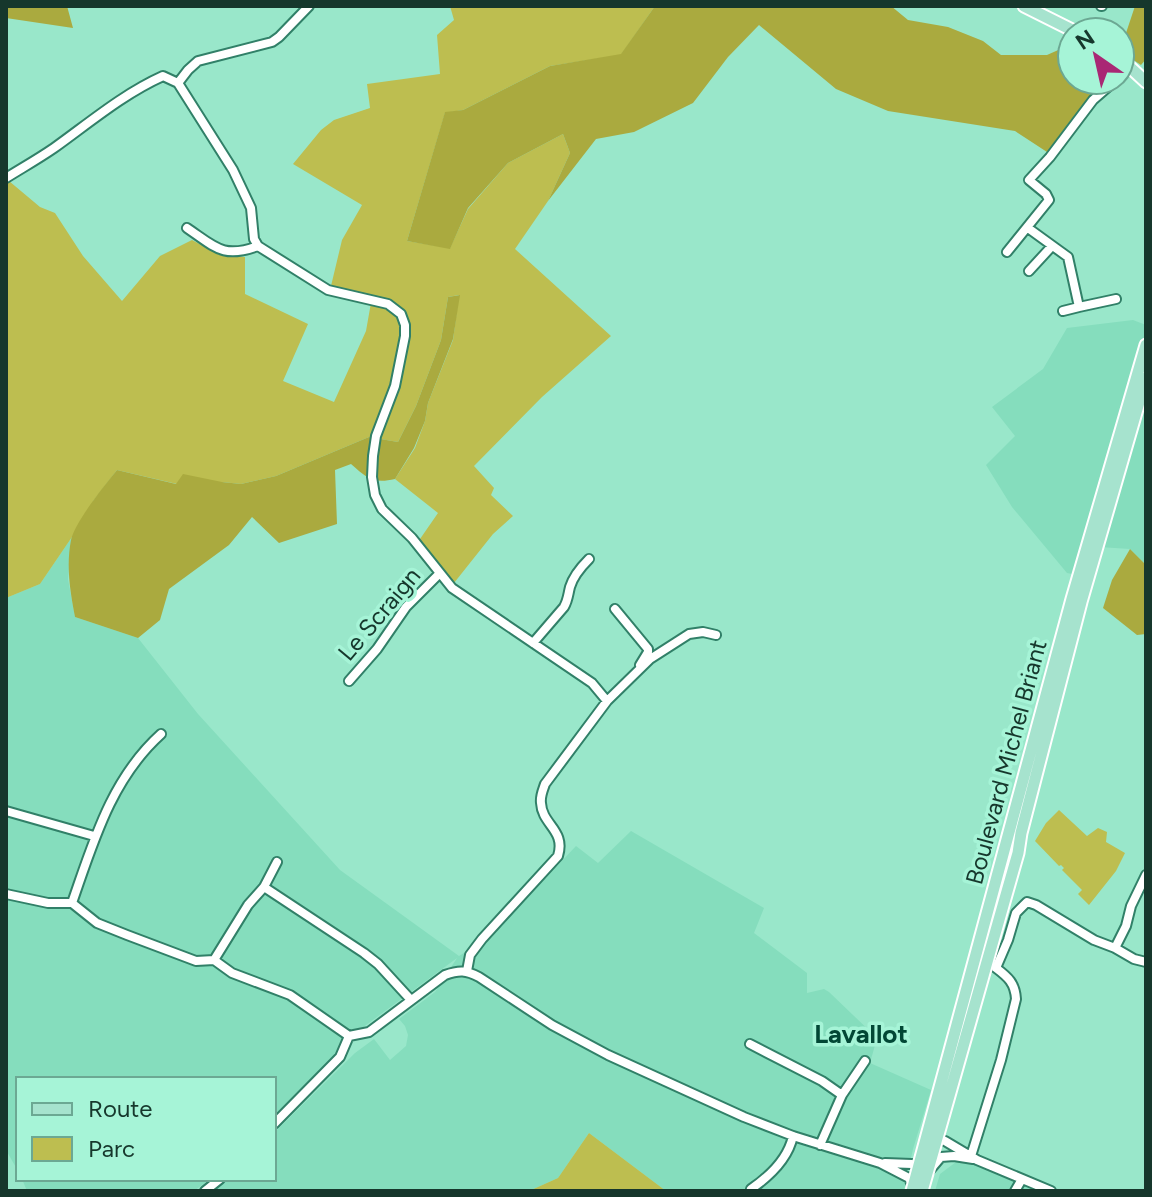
<svg xmlns="http://www.w3.org/2000/svg" width="1152" height="1197" viewBox="0 0 1152 1197" font-family="Figtree,sans-serif">
<style>
.built{fill:#85ddbd}
.green{fill:#bdbe50}
.forest{fill:#aaaa3f}
.lines{fill:none;stroke-linecap:round;stroke-linejoin:round}
.minor-casing{stroke:#318068;stroke-width:12}
.major-casing{stroke:#fff;stroke-width:15}
.minor{stroke:#fff;stroke-width:8}
.major{stroke:#a6e3ce;stroke-width:11}
.labels{text-anchor:middle;dominant-baseline:central;stroke-width:7;stroke-linejoin:round;paint-order:stroke}
.street-label{font-size:24px;fill:#16372c;stroke:#a6f4d7}
.neighbourhood-label{font-size:26px;font-weight:bold;fill:#024735;stroke:#a6f4d7}
</style>
<rect width="100%" height="100%" fill="#99e7ca"/>
<path class="built" d="M1133 320 1146 325V565L1130 549 1084 546 1072 574 1067 573 1012 507 986 465 1015 436 992 407 1043 369 1067 328Z
M72 537 68 579 75 617 138 638 198 714 340 870 459 956 490 937 576 846 598 863 631 831 764 908 754 933 807 973V993L824 989 829 992 877 1038 870 1063 931 1090 913 1149 904 1191H666L589 1133 558 1178 529 1191H212L226 1179H274V1133L355 1053 374 1039 390 1060 406 1046 408 1035 405 1026 399 1019 435 992 457 958 358 1031 274 1116V1079H18V1171L6 1150V598L40 584Z
M960 1159 977 1164 1036 1191H935L940 1174Z
M22 1179H210L194 1191H27Z"/>
<path class="green" d="M450 6H655L621 55 550 66 463 110 445 113 407 241 450 248 468 209 508 163 563 134 570 153 548 201 515 249 611 336 542 397 474 466 494 488 491 495 513 516 493 534 454 583 440 568 420 539 438 513 395 479 415 448 425 421 428 403 453 340 459 295 448 297 441 340 416 406 398 442 369 437 276 476 241 484 222 482 177 484 117 470 94 500 72 537 40 584 6 598V183L9 181 40 207 55 213 83 256 122 301 160 256 192 240 218 254 245 257V294L308 324 283 381 334 402 366 331 372 297 331 286 342 240 362 205 293 164 321 130 334 120 370 108 367 84 440 74 437 35 454 20Z
M1059 810 1087 836 1098 828 1107 832 1106 842 1125 853 1116 871 1089 905 1078 894 1082 890 1062 870 1064 868 1061 865 1059 866 1035 841 1046 823Z
M589 1133 666 1191H529L558 1178Z"/>
<path class="forest" d="M6 6H67L73 28 6 18Z
M655 6H891L908 20 948 27 983 41 1001 55H1047L1065 47 1072 41V80H1110L1081 107 1047 152 1015 131 888 111 836 89 759 25 728 57 693 103 634 132 596 139 548 201 570 153 563 134 508 163 468 208 450 249 407 241 445 112 463 110 550 66 621 54Z
M1135 6H1146V59L1141 65 1120 51Z
M460 295 453 339 428 403 425 421 414 448 395 479C373 484 367 478 351 464L335 470 337 524 279 543 252 517 229 545 169 589 160 620 138 638 75 617C70 591 66 566 71 540 75 522 104 486 117 470L176 484 183 474 222 482 241 484 276 476 369 437 398 442 416 406 441 340 448 297Z
M1130 549 1146 565V634L1137 635 1103 608 1112 580Z"/>
<g class="lines">
<defs>
<path id="minor" d="M1101 6H1102
M178 83 188 70 198 61 272 42 279 37 309 6
M6 178C22 168 38 159 54 148 89 123 123 94 163 76L178 83 233 170 251 208 254 239 258 246 328 290 388 304 401 314 405 325V336L395 386 376 436 373 456 372 477 375 495 382 509 412 538 452 588 592 683 607 701 545 784C543 790 540 796 541 803 542 825 566 830 558 856L482 939 470 955 467 971
M187 228C215 247 223 259 258 246
M1028 228 1068 257 1079 307 1116 299
M1007 252 1049 200 1046 194 1029 180 1050 157 1093 100 1116 80
M1029 271 1052 246
M1063 311 1079 307
M615 609 648 649V652L640 665
M533 643 564 607C568 600 568 595 570 587 573 577 581 567 589 559
M349 681 377 649 406 607 439 574
M607 701 650 659 689 634 703 632 716 635
M6 811 94 836
M264 887 277 862
M6 894 48 903H72L97 923 127 935 196 961 214 960 232 973 290 995 349 1036
M72 903C93 843 111 779 161 734
M1115 948 1126 926 1131 906 1146 875
M214 960 248 905 264 887 364 953 378 964 411 1000
M996 968 1008 940 1016 913 1027 902 1036 905 1094 940 1115 948 1134 959 1146 962
M349 1036 369 1032 445 975C459 970 466 970 479 977L552 1025 608 1055 744 1117 793 1136 880 1163 909 1178 913 1187
M750 1044 822 1081 842 1095
M274 1124 340 1057 349 1036
M945 1141 977 1160 1051 1191
M820 1145 842 1095 865 1061
M971 1156 1001 1060 1016 999C1015 983 1008 977 996 968
M885 1163 912 1164 922 1169
M929 1171 941 1157 954 1156 973 1159
M751 1189C770 1176 788 1159 793 1136
M205 1191 220 1179
M1015 1191 1022 1179"/>
<path id="major" d="M1024 6 1076 32
M1120 58 1146 82
M912 1191 1072 599 1146 345
M922 1191 1004 902 1018 853 1021 833 1081 602 1146 378"/>
</defs>
<use href="#minor" class="minor-casing"/>
<use href="#major" class="major-casing"/>
<use href="#minor" class="minor"/>
<use href="#major" class="major"/>
</g>
<g class="labels">
<g class="street-label">
<text transform="translate(379 614) rotate(-50)">Le Scraign</text>
<text transform="translate(1006 762) rotate(-75)">Boulevard Michel Briant</text>
</g>
<g class="neighbourhood-label">
<text x="861" y="1034">Lavallot</text>
</g>
</g>
<rect width="1152" height="1197" fill="none" stroke="#16372c" stroke-width="16"/>
<rect x="16" y="1077" width="260" height="104" fill="#a6f4d7" stroke="#6ca893" stroke-width="2"/>
<rect x="32" y="1103" width="40" height="12" fill="#a6e3ce" stroke="#6ca893" stroke-width="2"/>
<text x="88" y="1117" font-size="24" fill="#16372c">Route</text>
<rect x="32" y="1137" width="40" height="24" fill="#bdbe50" stroke="#6ca893" stroke-width="2"/>
<text x="88" y="1157" font-size="24" fill="#16372c">Parc</text>
<g transform="translate(1096 56) rotate(326)"><circle r="38" fill="#a6f4d7" stroke="#6ca893" stroke-width="2"/>
<path d="M0-6L14 30L0 20L-14 30Z" fill="#a92774"/>
<text y="-12" font-size="22" font-weight="bold" text-anchor="middle" fill="#16372c">N</text>
</g>
</svg>
